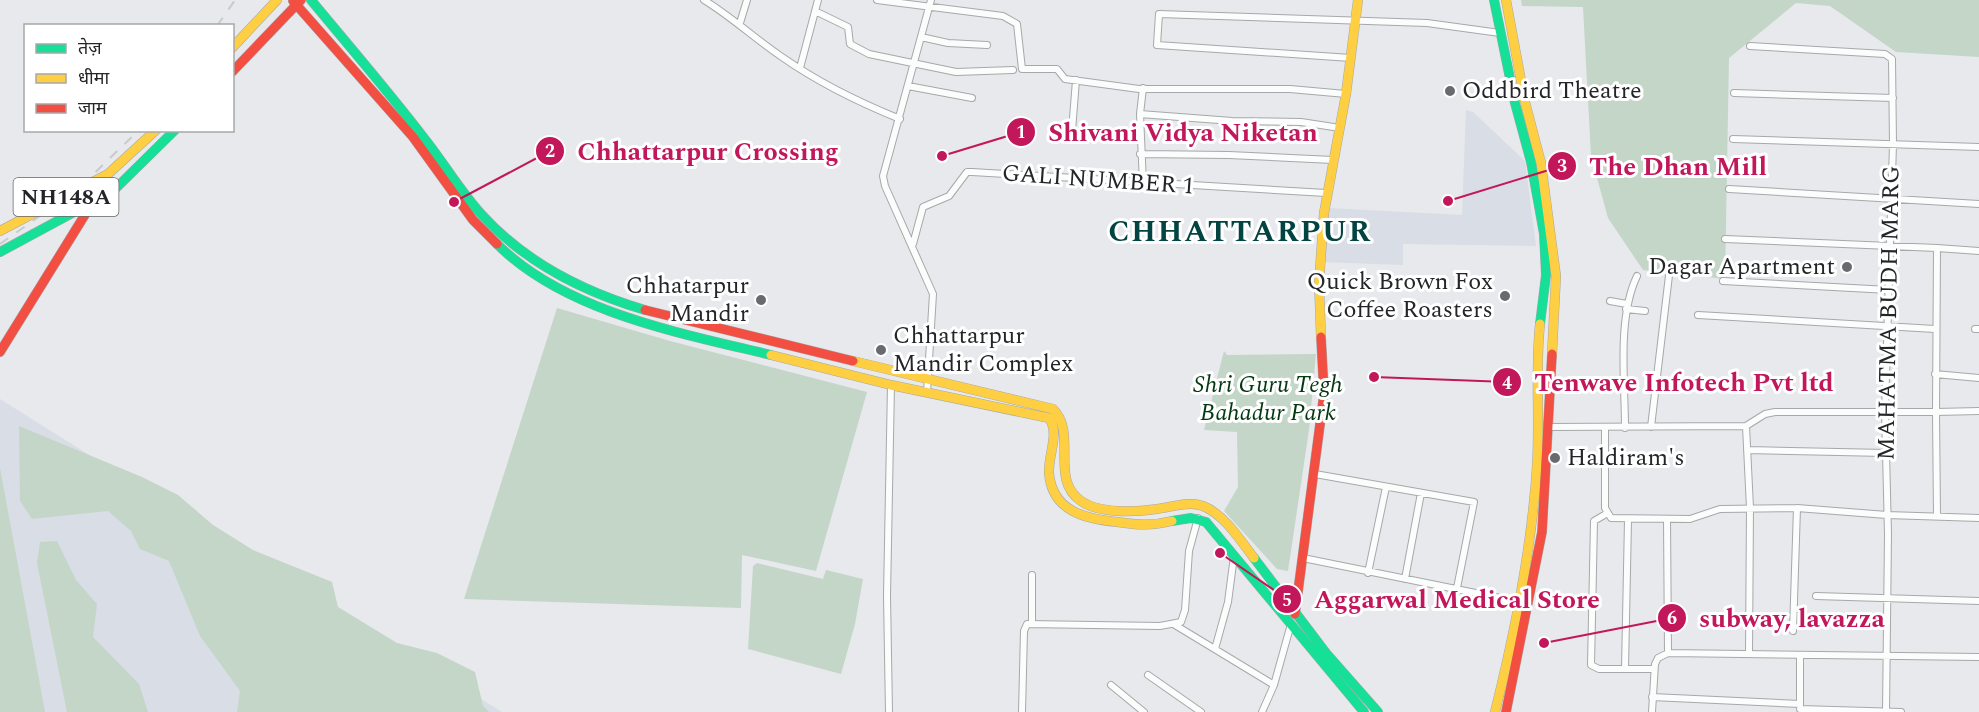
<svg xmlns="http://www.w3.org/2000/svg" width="1979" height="712" viewBox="0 0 1979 712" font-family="Spectral,'Noto Sans Devanagari',serif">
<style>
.built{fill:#d9dde5}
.green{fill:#c4d6c8}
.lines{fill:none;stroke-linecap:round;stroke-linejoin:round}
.street-casing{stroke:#a7a8aa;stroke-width:8}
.fast-casing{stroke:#a7a8aa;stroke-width:10}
.slow-casing{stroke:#a7a8aa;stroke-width:10}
.jam-casing{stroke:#a7a8aa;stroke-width:10}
.street{stroke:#fbfcfc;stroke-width:6}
.fast{stroke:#16e098;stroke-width:9}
.slow{stroke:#ffcf43;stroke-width:9}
.jam{stroke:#f24e42;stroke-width:9}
.rail{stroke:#cacacc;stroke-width:2;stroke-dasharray:10 10;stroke-linecap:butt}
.poi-dot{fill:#686a6d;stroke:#fff;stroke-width:2}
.labels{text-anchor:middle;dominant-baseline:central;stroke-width:6;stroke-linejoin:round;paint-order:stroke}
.shield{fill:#fff;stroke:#666668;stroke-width:1.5}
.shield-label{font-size:22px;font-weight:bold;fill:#242528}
.poi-label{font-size:24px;fill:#242528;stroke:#fff;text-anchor:start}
.street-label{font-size:24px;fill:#242528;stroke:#fff}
.park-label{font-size:24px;font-style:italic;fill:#033811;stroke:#fff}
.district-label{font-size:30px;font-weight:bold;letter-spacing:1.5px;fill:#014442;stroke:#fff}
.leader{fill:none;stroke:#c2185b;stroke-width:2}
.callout-dot{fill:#c2185b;stroke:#fff;stroke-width:2}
.mark-label{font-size:18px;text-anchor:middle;font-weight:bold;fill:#fff}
.callout-label{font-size:26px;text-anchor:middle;font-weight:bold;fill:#c2185b;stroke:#fff;stroke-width:6;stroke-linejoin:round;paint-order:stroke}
</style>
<rect width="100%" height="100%" fill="#e7e9ec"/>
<path class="built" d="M1466 110 1473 112 1525 161 1536 246 1403 244V265L1323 262 1327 208 1462 215Z
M0 399 231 544 502 712H0Z"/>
<path class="green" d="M1521 0H1979V57L1896 52 1830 6 1796 3 1729 58 1725 279 1643 270 1608 218 1591 156 1583 7 1522 6Z
M557 308 670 341 867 392 816 571 742 555 741 608 464 599Z
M1224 351 1227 355 1316 354 1309 430 1288 571 1277 569 1224 511 1238 487 1237 432 1204 430Z
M19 426 142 477 178 495 213 525 253 550 332 582 338 607 397 643 437 653 475 672 483 706 489 712H237L240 691 200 636 169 561 140 549 131 531 108 511 32 519 20 501Z
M0 468 45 712H0Z
M57 541 76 580 97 604 93 637 139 684 148 712H67L37 563 40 542Z
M757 563 823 579 826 570 863 579 855 624 841 674 748 649 753 566Z"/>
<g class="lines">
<defs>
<path id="street" d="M704 0C732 17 755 39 782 57 819 83 858 102 900 119
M877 0 1003 16 1017 24 1022 69H1057L1065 79 1139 89H1290L1346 94
M815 11 848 27 850 44 869 54 956 72 1013 70
M740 23 747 0
M921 37 948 43 987 45
M1750 46 1885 54 1892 59 1893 144 1885 411 1888 534 1886 712
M1351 58 1157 45 1159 14 1427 23 1500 33
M800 68 818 0
M908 86 972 98
M1734 93 1893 98
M1140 114 1232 121 1301 122 1340 128
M1072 131 1076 80
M1733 139 1979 147
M1140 154 1229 155 1333 160
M1143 184 1140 114 1143 88
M1729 189 1979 204
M1725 239 1937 248
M913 244 923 207 949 196 967 172H972L1326 193
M1723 281 1889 290
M1610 301 1627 304
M1626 309 1645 311
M1698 315 1935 329
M1975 329H1979
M1935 374 1979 378
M927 392 933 294 885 186 883 176 931 0
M1746 426 1750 508 1749 654
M1548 427 1746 426 1765 414 1775 412H1936L1937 248 1979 251
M1605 427V508L1611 518 1690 519 1720 509 1797 508 1887 515 1979 518
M1651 427 1670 267
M1625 428C1625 381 1617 318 1637 276
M1747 450 1886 453
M1315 474 1474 502 1457 588
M1606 514 1594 521 1591 665 1599 669H1654
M1937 516 1936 412 1979 411
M1667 519 1668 653
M1303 558 1515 601
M1368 573 1386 487
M1405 579 1421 493
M1816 596 1979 601
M1032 623V575
M1175 625 1274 685
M1793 631 1797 508
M1215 649 1228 602 1234 556
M1625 669 1628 520
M1148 675 1201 712
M1111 685 1144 712
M1652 697 1800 704
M1800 706V656
M1800 709 1901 712
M889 712 887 596 891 385
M1022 712 1024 631 1027 624 1160 626 1181 622 1185 610 1189 551 1198 518
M1262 712 1274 685 1291 624
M1652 712 1655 664 1658 658 1668 653 1979 657"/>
<path id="fast" d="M311 0C349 46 388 91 424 138 444 163 460 191 482 215 525 262 584 292 645 310
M1494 0 1515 103 1531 162 1544 234 1546 275 1540 324
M497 244C565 312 680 333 771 355
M0 252 113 191 175 130
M1172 521 1191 518 1206 522 1364 712
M1254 558 1326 653 1378 712"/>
<path id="slow" d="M1506 0 1525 102 1541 163 1556 276 1552 354
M232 48 277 0
M0 231 108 174 156 130
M1321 337 1319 283 1324 213 1346 94 1358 0
M771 355 891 385 1049 418C1060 433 1048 455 1049 473 1052 511 1085 519 1117 522 1137 525 1152 526 1172 521
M853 361 1053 409C1078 434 1049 479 1081 501 1099 514 1136 512 1157 509 1172 507 1188 501 1203 506 1224 514 1241 541 1254 558
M1495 712C1515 632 1532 548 1537 465 1540 418 1535 371 1540 324"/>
<path id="jam" d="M293 1 413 137 473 220 497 244
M232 72 301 0
M645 310 853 361
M0 352 91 205 87 186
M1295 614 1324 394 1321 337
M1506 712 1542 532 1552 354"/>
</defs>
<use href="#street" class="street-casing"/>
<use href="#fast" class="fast-casing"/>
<use href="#slow" class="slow-casing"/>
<use href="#jam" class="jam-casing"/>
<use href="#street" class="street"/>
<use href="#fast" class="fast"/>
<use href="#slow" class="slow"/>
<use href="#jam" class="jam"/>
<path class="rail" d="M217 26 235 0
M0 244 77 190 139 130"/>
</g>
<g class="poi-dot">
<circle cx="1450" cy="91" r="6"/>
<circle cx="1847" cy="267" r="6"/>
<circle cx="1505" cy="296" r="6"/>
<circle cx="761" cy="300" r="6"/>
<circle cx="881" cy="350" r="6"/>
<circle cx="1555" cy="458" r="6"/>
</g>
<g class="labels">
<rect class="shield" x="13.5" y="178" width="105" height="38" rx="4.5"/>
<g class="shield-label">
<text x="66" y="197">NH148A</text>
</g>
<g class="poi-label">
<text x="1462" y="91">Oddbird Theatre</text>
<text x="1835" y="267" text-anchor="end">Dagar Apartment</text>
<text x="1493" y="282" text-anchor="end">Quick Brown Fox<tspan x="1493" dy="28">Coffee Roasters</tspan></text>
<text x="749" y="286" text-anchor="end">Chhatarpur<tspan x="749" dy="28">Mandir</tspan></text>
<text x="893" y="336">Chhattarpur<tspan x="893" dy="28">Mandir Complex</tspan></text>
<text x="1567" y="458">Haldiram's</text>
</g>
<g class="street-label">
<text transform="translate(1098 180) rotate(4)">GALI NUMBER 1</text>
<text transform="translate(1889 313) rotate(-89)">MAHATMA BUDH MARG</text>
</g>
<g class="park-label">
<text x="1268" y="385">Shri Guru Tegh<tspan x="1268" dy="28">Bahadur Park</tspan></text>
</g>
<g class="district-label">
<text x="1240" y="232">CHHATTARPUR</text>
</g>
</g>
<path class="leader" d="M942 156L1021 132M454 202L550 151M1448 201L1562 166M1374 377L1507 382M1220 553L1287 599M1544 643L1672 618"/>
<g class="callout-dot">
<circle cx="942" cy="156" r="6"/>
<circle cx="454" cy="202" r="6"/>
<circle cx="1448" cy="201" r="6"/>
<circle cx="1374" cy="377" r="6"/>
<circle cx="1220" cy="553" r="6"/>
<circle cx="1544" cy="643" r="6"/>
<circle cx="1021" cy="132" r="15"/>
<circle cx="550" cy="151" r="15"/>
<circle cx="1562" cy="166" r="15"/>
<circle cx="1507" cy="382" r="15"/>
<circle cx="1287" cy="599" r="15"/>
<circle cx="1672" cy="618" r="15"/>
</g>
<g class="mark-label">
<text x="1021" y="138">1</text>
<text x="550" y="157">2</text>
<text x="1562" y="172">3</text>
<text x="1507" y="389">4</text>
<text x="1287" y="606">5</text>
<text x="1672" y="624">6</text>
</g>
<g class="callout-label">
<text x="1183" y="141">Shivani Vidya Niketan</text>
<text x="708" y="160">Chhattarpur Crossing</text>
<text x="1678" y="175">The Dhan Mill</text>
<text x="1684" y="391">Tenwave Infotech Pvt ltd</text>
<text x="1457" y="608">Aggarwal Medical Store</text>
<text x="1792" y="627">subway, lavazza</text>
</g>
<rect x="24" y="24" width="210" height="108" fill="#ffffff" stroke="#a7a8a9" stroke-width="1.5"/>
<rect x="36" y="44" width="30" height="9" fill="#16e098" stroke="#a7a8a9" stroke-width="1.5"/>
<text x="78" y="54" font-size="18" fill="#242528">तेज़</text>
<rect x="36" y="74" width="30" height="9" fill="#ffcf43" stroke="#a7a8a9" stroke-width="1.5"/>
<text x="78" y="84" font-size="18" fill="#242528">धीमा</text>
<rect x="36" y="104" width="30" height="9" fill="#f24e42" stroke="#a7a8a9" stroke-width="1.5"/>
<text x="78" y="114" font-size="18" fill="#242528">जाम</text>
</svg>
